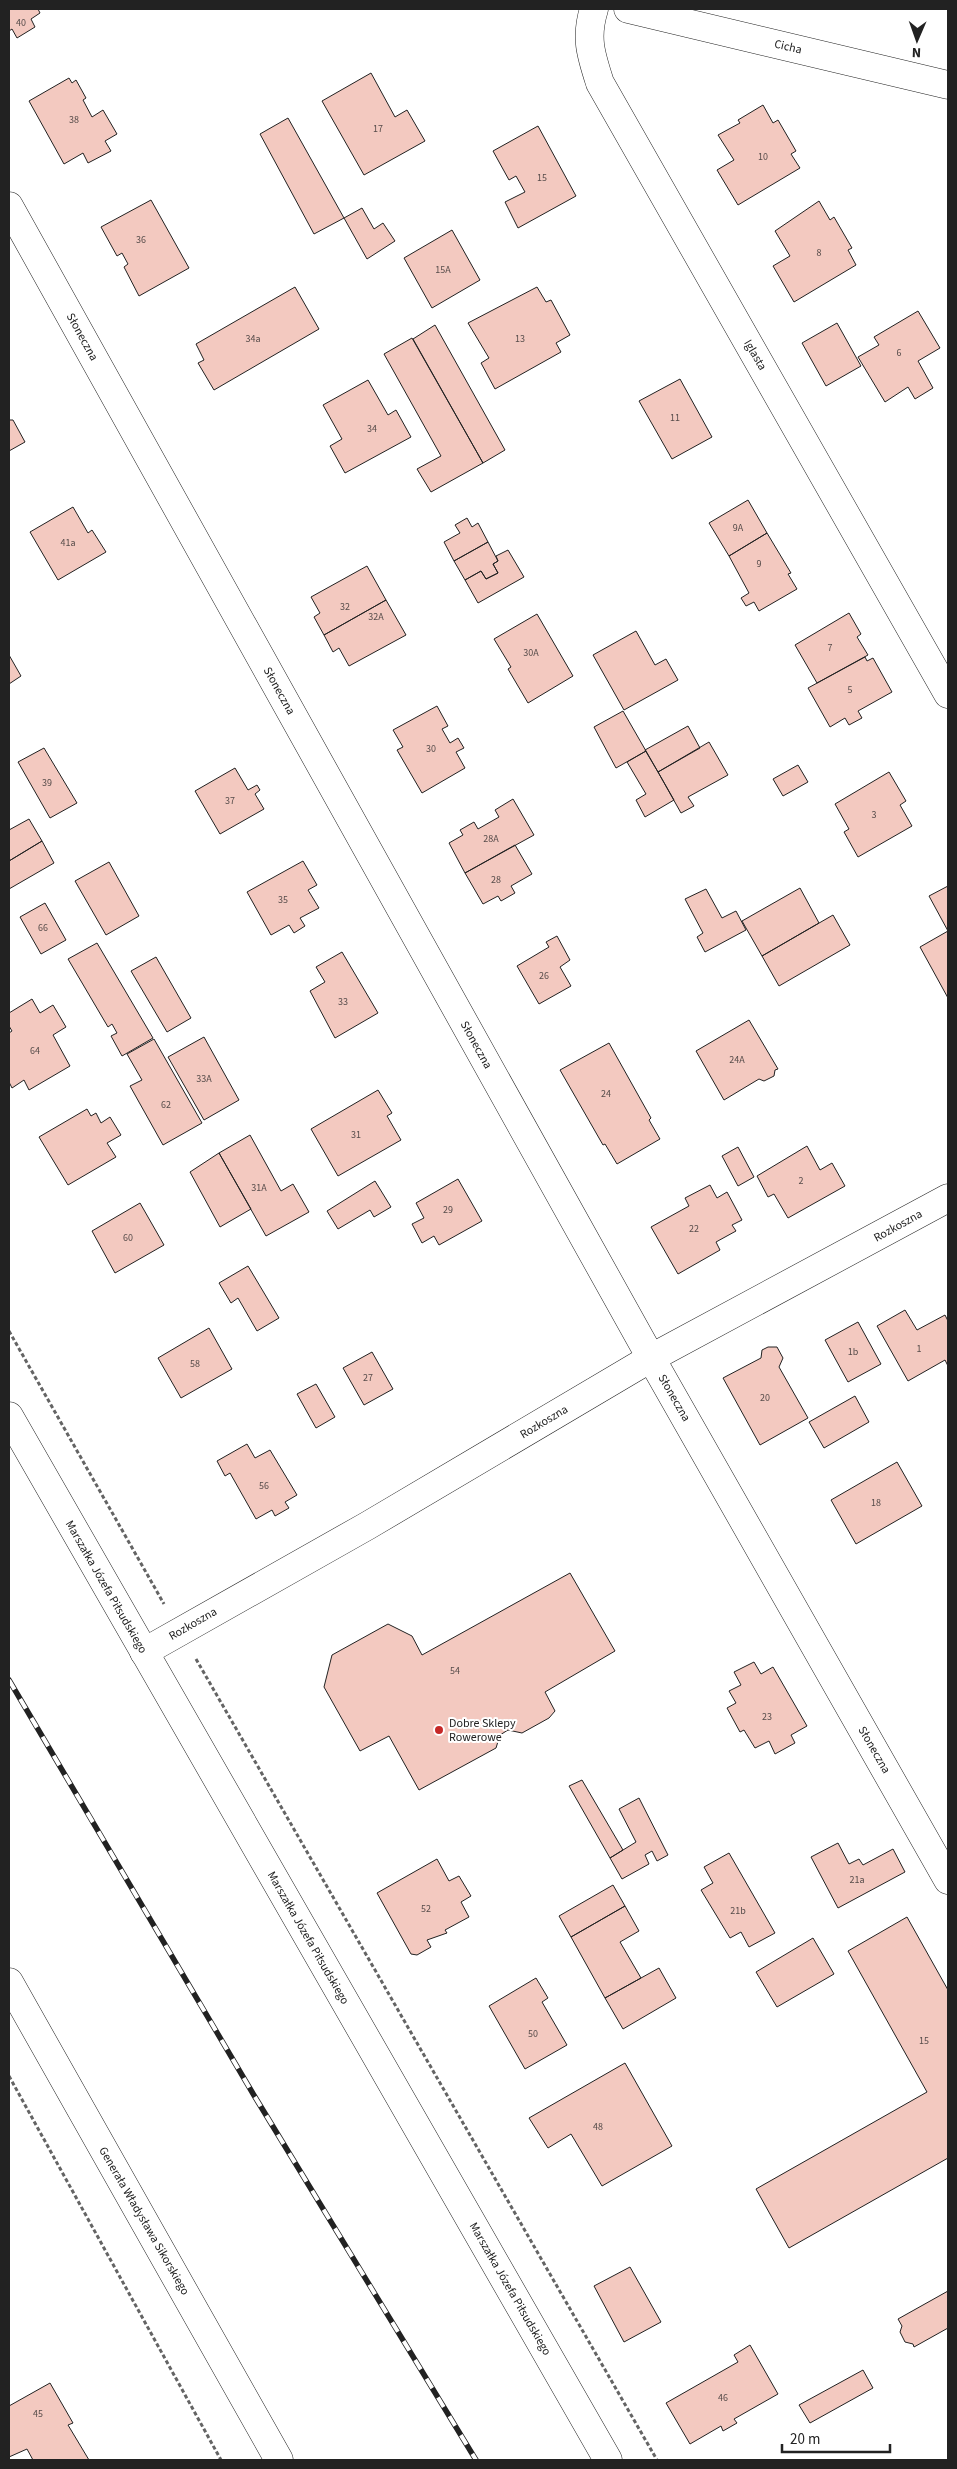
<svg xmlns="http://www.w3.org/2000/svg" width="957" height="2469" viewBox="0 0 957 2469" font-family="'Source Sans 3',sans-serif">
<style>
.building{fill:#f3c9c0;stroke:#222}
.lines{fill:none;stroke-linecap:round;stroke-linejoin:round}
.minor-casing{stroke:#222;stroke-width:29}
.major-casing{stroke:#222;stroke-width:29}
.path{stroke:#646464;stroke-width:3;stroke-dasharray:4 2.5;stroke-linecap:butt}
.minor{stroke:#fff;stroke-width:28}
.major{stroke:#fff;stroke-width:28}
.rail-casing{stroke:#222;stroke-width:5.5}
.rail{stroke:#fff;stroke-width:4;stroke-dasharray:11;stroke-linecap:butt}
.poi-dot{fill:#c62828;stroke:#fff;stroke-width:2}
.labels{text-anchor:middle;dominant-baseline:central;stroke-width:4;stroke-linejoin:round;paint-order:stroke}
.number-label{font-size:10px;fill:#564c4a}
.street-label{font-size:12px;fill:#222;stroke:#fff}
.poi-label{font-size:12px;fill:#222;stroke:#fff;text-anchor:start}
</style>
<rect width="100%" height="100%" fill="#fff"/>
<path class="building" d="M9 9H38L40 13 31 19 35 27 17 38 12 29 9 31Z
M371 73 395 117 407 110 425 141 364 175 322 101Z
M69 78 72 83 76 80 86 98 83 100 92 117 103 110 117 134 105 141 111 151 88 163 83 153 64 164 29 101Z
M763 105 773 123 778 120 796 151 791 154 800 168 738 205 717 170 734 160 718 135 740 123 738 120Z
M288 118 344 218 314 234 260 134Z
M538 126 576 196 518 228 505 202 525 192 516 176 509 180 493 151Z
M151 200 189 268 139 296 124 267 128 264 122 253 117 256 101 227Z
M819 201 830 220 834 217 852 248 848 250 856 265 794 302 773 266 790 256 775 231Z
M362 208 374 229 383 223 395 241 367 259 344 218Z
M452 230 480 280 432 308 404 258Z
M295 287 319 329 214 390 198 363 204 360 196 344Z
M537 287 546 302 551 300 570 335 556 343 561 352 495 389 481 363 489 358 468 323Z
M918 311 940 348 918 361 933 388 915 399 908 387 885 402 858 357 879 345 874 337Z
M837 323 861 366 826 386 802 343Z
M435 325 505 450 483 463 413 339Z
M412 338 483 463 431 492 417 469 441 456 384 354Z
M680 379 712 437 672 459 639 401Z
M368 380 388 415 396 410 411 437 345 473 330 446 342 439 323 405Z
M9 420H13L25 442 9 451Z
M748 500 767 533 729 556 709 523Z
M73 507 88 533 92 530 106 552 58 580 30 532Z
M467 518 472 527 478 523 488 542 454 561 444 542 460 533 455 525Z
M767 533 791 573 788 574 797 589 759 611 754 602 746 606 741 598 749 593 729 556Z
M488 542 498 561 493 564 498 573 486 579 481 571 465 580 454 561Z
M508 550 524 577 478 603 465 580 481 571 486 579 498 573 493 564 498 561 496 556Z
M367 566 386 600 324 635 314 617 320 613 311 597Z
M386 600 406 635 349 666 339 648 333 652 324 635Z
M849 613 861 634 857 637 868 655 817 683 795 645Z
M537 614 573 676 528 703 508 669 511 667 494 639Z
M636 631 655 665 666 659 678 680 624 710 593 655Z
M9 655 21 676 9 684Z
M865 657 867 661 873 658 892 692 858 711 862 718 849 725 845 718 830 727 808 688Z
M437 706 448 726 442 729 450 743 458 738 464 748 456 752 465 768 422 793 397 750 403 747 393 730Z
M623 711 646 751 616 768 594 727Z
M688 726 700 748 658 772 645 750Z
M709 742 728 775 688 797 694 806 681 813 658 772Z
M44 748 77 803 50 818 18 762Z
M646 751 674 800 645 817 636 800 646 794 627 762Z
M798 765 808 782 783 796 773 779Z
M235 768 248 790 257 785 260 790 255 794 264 809 220 834 195 791Z
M889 772 906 801 900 805 912 826 858 857 844 832 849 829 835 804Z
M513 799 534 835 465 873 449 843 463 835 460 830 474 822 478 829 499 817 495 810Z
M29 819 42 841 9 861V830Z
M42 841 54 863 9 889V861Z
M515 845 532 874 511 886 515 893 501 901 498 896 483 904 465 873Z
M303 861 317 885 308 890 319 908 300 918 305 926 294 933 289 925 271 935 247 892Z
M109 862 139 916 106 935 75 881Z
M948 886V931L929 896Z
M800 888 819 923 762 956 742 921Z
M706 889 722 918 736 911 746 930 705 952 697 937 703 933 685 899Z
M45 903 66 940 41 954 20 917Z
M833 915 850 945 779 986 762 956Z
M948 931V998L920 947Z
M557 936 570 960 560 967 571 986 539 1004 517 966 549 947 546 942Z
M97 943 153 1038 122 1056 111 1036 117 1033 112 1024 108 1027 68 959Z
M342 952 378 1013 335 1038 310 991 325 982 316 967Z
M156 957 191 1018 167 1032 131 971Z
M32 999 40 1013 53 1005 66 1027 53 1035 70 1066 29 1090 24 1080 12 1088 9 1082V1033L12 1031 9 1026V1013Z
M749 1020 778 1069 775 1070 774 1076 764 1081 759 1079 724 1100 696 1051Z
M204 1037 239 1100 204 1120 168 1057Z
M154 1039 202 1123 163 1145 130 1086 142 1080 127 1054Z
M609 1043 651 1118 649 1120 660 1139 617 1164 605 1144 603 1145 560 1070Z
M378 1090 392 1113 387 1116 401 1140 338 1176 311 1129Z
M87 1109 91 1116 96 1113 101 1123 110 1117 121 1135 107 1143 116 1157 68 1185 39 1137Z
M250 1135 281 1191 293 1184 309 1212 266 1236 219 1153Z
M807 1146 820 1170 832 1163 845 1186 788 1218 774 1194 768 1197 757 1176Z
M738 1147 754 1177 738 1186 722 1156Z
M219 1153 251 1209 220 1227 190 1172Z
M458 1179 482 1221 439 1245 434 1236 422 1243 412 1224 424 1218 416 1203Z
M375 1181 391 1207 374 1217 370 1210 338 1229 327 1211Z
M710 1185 717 1198 727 1192 742 1220 732 1225 736 1231 716 1242 720 1250 678 1274 651 1227 689 1206 685 1198Z
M140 1203 164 1245 115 1273 92 1231Z
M248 1266 279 1318 257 1331 238 1298 231 1303 219 1283Z
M905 1310 917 1330 945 1315 948 1321V1366L945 1360 908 1381 877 1326Z
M858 1322 881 1364 848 1382 825 1340Z
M209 1328 232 1369 181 1398 158 1358Z
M768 1347H777L783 1358 779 1367 808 1418 760 1445 723 1378 761 1358 762 1350Z
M372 1352 393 1389 364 1405 343 1368Z
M316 1384 335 1417 316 1428 297 1394Z
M855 1396 869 1422 824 1448 809 1422Z
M247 1444 255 1458 270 1450 297 1495 285 1502 289 1508 275 1516 272 1510 256 1519 230 1473 225 1476 217 1461Z
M897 1462 922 1506 856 1544 831 1500Z
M570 1573 615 1651 545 1692 555 1711 549 1718 522 1733 508 1730 500 1735 496 1748 419 1790 389 1736 360 1751 324 1687 332 1655 388 1624 412 1636 422 1655Z
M754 1662 761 1674 773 1667 807 1726 791 1735 795 1743 775 1754 769 1741 755 1748 744 1730 740 1732 727 1708 736 1703 729 1691 741 1685 734 1672Z
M582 1780 623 1850 610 1858 569 1786Z
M639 1798 668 1855 657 1861 652 1851 645 1855 649 1864 622 1879 610 1858 636 1842 619 1809Z
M838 1843 849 1864 859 1859 863 1865 893 1849 905 1872 838 1908 811 1857Z
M729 1853 775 1933 749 1947 741 1932 730 1938 701 1890 713 1883 704 1867Z
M437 1859 449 1881 459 1876 471 1896 461 1902 469 1917 445 1930 447 1933 427 1940 431 1947 417 1955 411 1954 377 1893Z
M613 1885 625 1906 571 1937 559 1916Z
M625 1906 639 1931 620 1942 641 1978 605 1998 571 1937Z
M907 1917 948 1990V2158L789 2248 756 2189 927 2092 848 1951Z
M813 1938 834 1974 777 2007 756 1972Z
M659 1968 676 1998 623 2029 605 1998Z
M536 1978 548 1998 542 2002 567 2045 525 2069 489 2006Z
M625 2063 672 2146 602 2186 571 2134 548 2148 529 2118Z
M630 2267 661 2322 624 2342 594 2286Z
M948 2291V2328L914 2347 913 2344 905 2342 900 2332 902 2326 898 2319Z
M750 2345 778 2394 734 2419 737 2423 723 2431 721 2426 690 2444 666 2403 738 2362 734 2355Z
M863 2370 873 2388 810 2423 799 2405Z
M50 2383 73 2423 68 2425 89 2460H33L27 2449 9 2457V2406Z"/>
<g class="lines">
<defs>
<path id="minor" d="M594 9C585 38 591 55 600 83L948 694
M628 9 948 85
M9 206 651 1358 948 1880
M144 1652 367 1526 651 1358 948 1198"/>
<path id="major" d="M9 1416 608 2460
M9 1982 279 2460"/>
</defs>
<use href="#minor" class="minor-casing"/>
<use href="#major" class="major-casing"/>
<path class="path" d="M9 1331 164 1604
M196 1659 657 2460
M9 2076 221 2460"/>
<use href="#minor" class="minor"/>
<use href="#major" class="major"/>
<defs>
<path id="rail" d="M9 1680 255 2097 476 2460"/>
</defs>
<use href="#rail" class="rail-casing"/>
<use href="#rail" class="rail"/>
</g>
<circle class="poi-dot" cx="439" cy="1730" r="5"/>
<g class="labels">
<g class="number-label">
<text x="21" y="23">40</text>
<text x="74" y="120">38</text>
<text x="378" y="129">17</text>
<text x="763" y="157">10</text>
<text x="542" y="178">15</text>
<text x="141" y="240">36</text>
<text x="819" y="253">8</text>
<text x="443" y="270">15A</text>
<text x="253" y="339">34a</text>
<text x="520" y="339">13</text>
<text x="899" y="353">6</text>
<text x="675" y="418">11</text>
<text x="372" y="429">34</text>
<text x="738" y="528">9A</text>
<text x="68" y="543">41a</text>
<text x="759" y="564">9</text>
<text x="345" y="607">32</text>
<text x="376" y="617">32A</text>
<text x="830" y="648">7</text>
<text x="531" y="653">30A</text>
<text x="850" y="690">5</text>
<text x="431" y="749">30</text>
<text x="47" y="783">39</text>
<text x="230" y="801">37</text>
<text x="874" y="815">3</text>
<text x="491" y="839">28A</text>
<text x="496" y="880">28</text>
<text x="283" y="900">35</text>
<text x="43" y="928">66</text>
<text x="544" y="976">26</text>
<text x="343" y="1002">33</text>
<text x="35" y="1051">64</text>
<text x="737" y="1060">24A</text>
<text x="204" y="1079">33A</text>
<text x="606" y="1094">24</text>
<text x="166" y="1105">62</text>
<text x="356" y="1135">31</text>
<text x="801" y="1181">2</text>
<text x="259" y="1188">31A</text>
<text x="448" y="1210">29</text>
<text x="694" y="1229">22</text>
<text x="128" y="1238">60</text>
<text x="919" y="1349">1</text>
<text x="853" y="1352">1b</text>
<text x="195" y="1364">58</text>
<text x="368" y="1378">27</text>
<text x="765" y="1398">20</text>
<text x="264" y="1486">56</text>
<text x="876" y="1503">18</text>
<text x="455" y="1671">54</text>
<text x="767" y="1717">23</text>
<text x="857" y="1880">21a</text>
<text x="426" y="1909">52</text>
<text x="738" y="1911">21b</text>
<text x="533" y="2034">50</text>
<text x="924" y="2041">15</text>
<text x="598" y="2127">48</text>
<text x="723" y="2398">46</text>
<text x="38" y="2414">45</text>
</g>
<g class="street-label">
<text transform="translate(788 47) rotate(13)">Cicha</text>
<text transform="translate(82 337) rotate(61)">Słoneczna</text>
<text transform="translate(755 355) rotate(60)">Iglasta</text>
<text transform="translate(279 691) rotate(61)">Słoneczna</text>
<text transform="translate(476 1045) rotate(61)">Słoneczna</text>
<text transform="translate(898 1226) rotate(-29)">Rozkoszna</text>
<text transform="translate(674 1398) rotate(60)">Słoneczna</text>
<text transform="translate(544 1422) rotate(-31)">Rozkoszna</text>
<text transform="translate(106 1587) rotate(60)">Marszałka Józefa Piłsudskiego</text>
<text transform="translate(193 1624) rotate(-30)">Rozkoszna</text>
<text transform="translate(874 1750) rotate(60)">Słoneczna</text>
<text transform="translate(308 1938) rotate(60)">Marszałka Józefa Piłsudskiego</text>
<text transform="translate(144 2221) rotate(60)">Generała Władysława Sikorskiego</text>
<text transform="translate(510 2289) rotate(60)">Marszałka Józefa Piłsudskiego</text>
</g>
<g class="poi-label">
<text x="449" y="1723">Dobre Sklepy<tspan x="449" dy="14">Rowerowe</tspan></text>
</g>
</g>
<rect width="957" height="2469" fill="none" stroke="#222222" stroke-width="20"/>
<g transform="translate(917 40) rotate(182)" stroke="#ffffff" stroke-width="4" paint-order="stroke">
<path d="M0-4L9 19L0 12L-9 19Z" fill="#222222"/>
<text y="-8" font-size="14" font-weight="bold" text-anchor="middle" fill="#222222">N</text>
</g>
<path d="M782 2444v8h108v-8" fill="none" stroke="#222222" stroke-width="2.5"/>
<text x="790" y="2444" font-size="15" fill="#222222" stroke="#ffffff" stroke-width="4" paint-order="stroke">20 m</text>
</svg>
